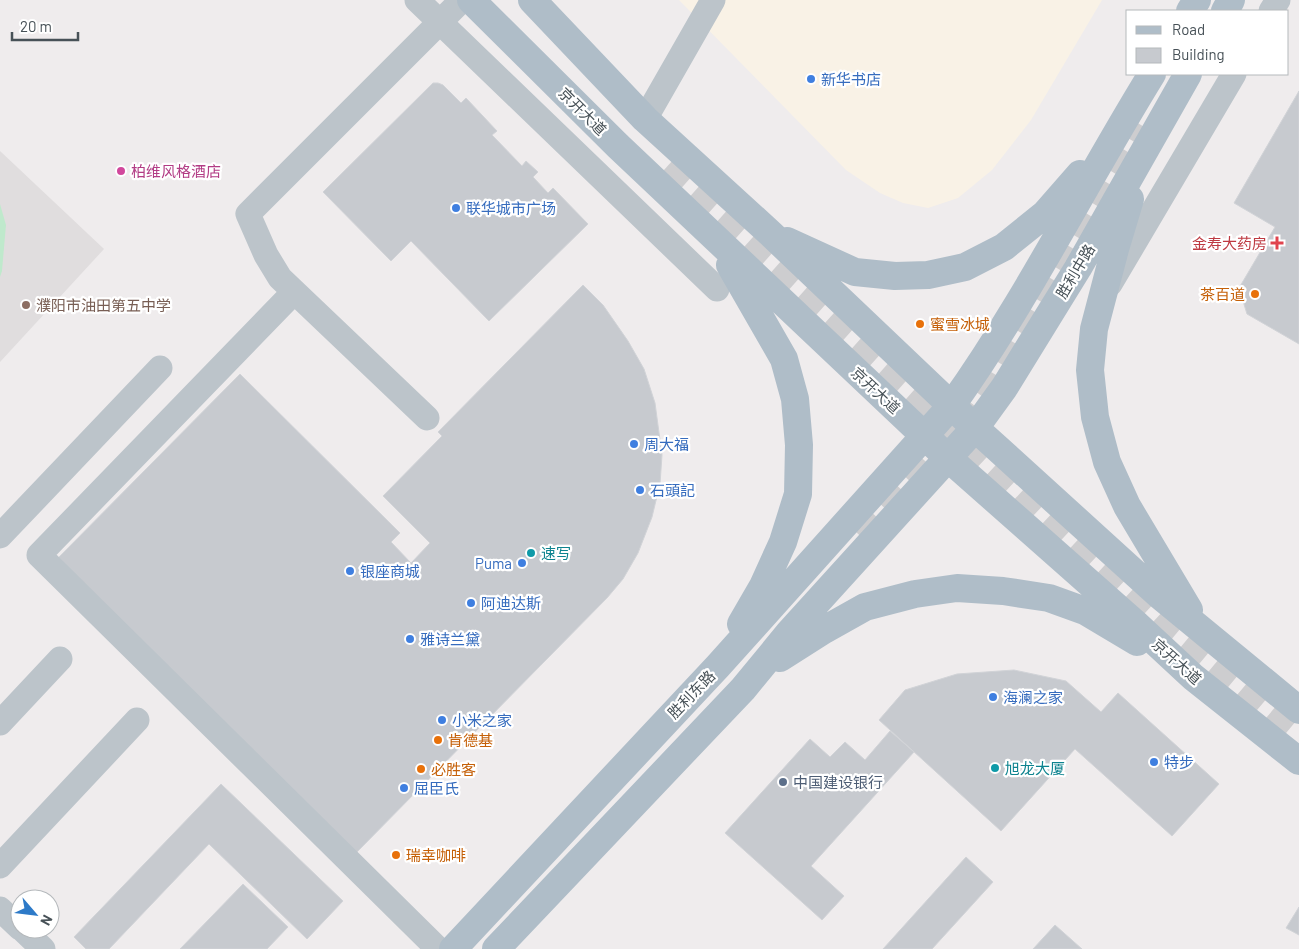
<svg xmlns="http://www.w3.org/2000/svg" width="1299" height="949" viewBox="0 0 1299 949" font-family="Barlow,'Noto Sans SC',sans-serif">
<style>
.commercial{fill:#f9f2e6}
.education{fill:#e0ddde}
.garden{fill:#bfe9cc}
.building{fill:#c7cacf;stroke:#d1d3d7}
.lines{fill:none;stroke-linecap:round;stroke-linejoin:round}
.minor-tunnel{stroke:#cdcdcf;stroke-width:25;stroke-dasharray:25 12;stroke-linecap:butt}
.minor{stroke:#bcc4ca;stroke-width:25}
.major{stroke:#afbdc8;stroke-width:28}
.shop-dot{fill:#3f7fe0;stroke:#fff;stroke-width:2}
.hotel-dot{fill:#d1479c;stroke:#fff;stroke-width:2}
.health-dot{fill:#e0444e;stroke:#fff;stroke-width:2}
.food-dot{fill:#e8710a;stroke:#fff;stroke-width:2}
.education-dot{fill:#8d6e63;stroke:#fff;stroke-width:2}
.culture-dot{fill:#0f9aa8;stroke:#fff;stroke-width:2}
.service-dot{fill:#5c6f8a;stroke:#fff;stroke-width:2}
.labels{text-anchor:middle;dominant-baseline:central;stroke-width:4.5;stroke-linejoin:round;paint-order:stroke}
.shop-label{font-size:15px;fill:#366cbe;stroke:#fff;text-anchor:start}
.street-label{font-size:15px;fill:#475157;stroke:#fff}
.hotel-label{font-size:15px;fill:#b23c85;stroke:#fff;text-anchor:start}
.health-label{font-size:15px;fill:#be3a42;stroke:#fff;text-anchor:end}
.food-label{font-size:15px;fill:#c56008;stroke:#fff;text-anchor:start}
.education-label{font-size:15px;fill:#785e54;stroke:#fff;text-anchor:start}
.culture-label{font-size:15px;fill:#0d838f;stroke:#fff;text-anchor:start}
.service-label{font-size:15px;fill:#4e5e75;stroke:#fff;text-anchor:start}
</style>
<rect width="100%" height="100%" fill="#efeced"/>
<path class="commercial" d="M679 0H1102L1031 120 992 170 958 198 928 208 903 203 880 193 846 170Z"/>
<path class="education" d="M0 151 104 249 0 362Z"/>
<path class="garden" d="M0 204 6 225 2 271 0 277Z"/>
<path class="building" d="M433 83H438L443 85 461 103 466 98 497 131 492 135 522 166 526 161 538 172 533 177 548 193 553 188 588 224 489 321 411 241 391 261 323 192Z
M1299 91V344L1247 314 1239 288 1275 227 1234 203Z
M583 285 603 305 628 341 644 369 655 403 662 455 660 484 652 517 638 553 623 579 607 598 356 853 58 558 240 374 400 533 391 542 411 563 430 543 383 496 442 436 438 432Z
M1014 670 1066 681 1101 712 1118 693 1219 784 1172 836 1075 749 1001 831 879 720 905 690 957 674Z
M890 731 914 752 811 866 844 896 822 920 725 833 810 739 830 757 845 742 865 760Z
M221 784 343 901 307 939 209 844 109 949H86L74 937Z
M966 857 993 882 932 949H883Z
M243 884 288 927 267 949H180Z
M1299 907V935L1286 928Z
M1055 925 1082 949H1033Z"/>
<g class="lines">
<path class="minor-tunnel" d="M664 170 953 427 1167 626 1299 736
M856 532 953 427 990 377 1141 125"/>
<path class="minor" d="M417 0 717 289
M1271 11 1278 0
M645 119 713 0
M1110 284 1234 74
M294 292 39 555 438 949
M427 418 280 278 266 255 248 214 462 0
M0 536 160 368
M0 723 60 659
M0 866 137 720
M0 909 20 928
M22 929 43 949"/>
<path class="major" d="M471 0 618 146 948 458 1137 625 1193 677 1299 761
M532 0 645 119 771 234 975 428 1159 595 1299 710
M1190 11 1197 0
M1225 11 1231 0
M1130 199 1115 249 1094 329 1090 370 1095 417 1107 462 1127 506 1189 610
M787 241 855 272 895 276 928 275 965 267 1004 247 1045 214 1080 174
M730 265 784 359 795 399 799 445 798 494 783 542 763 586 741 624
M780 658 824 630 865 607 915 594 957 588 1003 591 1049 598 1085 611 1137 642
M453 949 718 666 952 405C1027 300 1084 184 1152 74
M496 949 743 689 789 633 975 428 1004 388 1078 268 1188 74"/>
</g>
<g class="shop-dot">
<circle cx="811" cy="79" r="5"/>
<circle cx="456" cy="208" r="5"/>
<circle cx="634" cy="444" r="5"/>
<circle cx="640" cy="490" r="5"/>
<circle cx="522" cy="563" r="5"/>
<circle cx="350" cy="571" r="5"/>
<circle cx="471" cy="603" r="5"/>
<circle cx="410" cy="639" r="5"/>
<circle cx="993" cy="697" r="5"/>
<circle cx="442" cy="720" r="5"/>
<circle cx="1154" cy="762" r="5"/>
<circle cx="404" cy="788" r="5"/>
</g>
<circle class="hotel-dot" cx="121" cy="171" r="5"/>
<path class="health-dot" d="M1274.5 235.5h5v5h5v5h-5v5h-5v-5h-5v-5h5z"/>
<g class="food-dot">
<circle cx="1255" cy="294" r="5"/>
<circle cx="920" cy="324" r="5"/>
<circle cx="438" cy="740" r="5"/>
<circle cx="421" cy="769" r="5"/>
<circle cx="396" cy="855" r="5"/>
</g>
<circle class="education-dot" cx="26" cy="305" r="5"/>
<g class="culture-dot">
<circle cx="531" cy="553" r="5"/>
<circle cx="995" cy="768" r="5"/>
</g>
<circle class="service-dot" cx="783" cy="782" r="5"/>
<g class="labels">
<g class="shop-label">
<text x="821" y="79">新华书店</text>
<text x="466" y="208">联华城市广场</text>
<text x="644" y="444">周大福</text>
<text x="650" y="490">石頭記</text>
<text x="512" y="563" text-anchor="end">Puma</text>
<text x="360" y="571">银座商城</text>
<text x="481" y="603">阿迪达斯</text>
<text x="420" y="639">雅诗兰黛</text>
<text x="1003" y="697">海澜之家</text>
<text x="452" y="720">小米之家</text>
<text x="1164" y="762">特步</text>
<text x="414" y="788">屈臣氏</text>
</g>
<g class="street-label">
<text transform="translate(583 111) rotate(45)">京开大道</text>
<text transform="translate(1075 271) rotate(-59)">胜利中路</text>
<text transform="translate(876 390) rotate(43)">京开大道</text>
<text transform="translate(1177 661) rotate(42)">京开大道</text>
<text transform="translate(691 694) rotate(-46)">胜利东路</text>
</g>
<g class="hotel-label">
<text x="131" y="171">柏维风格酒店</text>
</g>
<g class="health-label">
<text x="1267" y="243">金寿大药房</text>
</g>
<g class="food-label">
<text x="1245" y="294" text-anchor="end">茶百道</text>
<text x="930" y="324">蜜雪冰城</text>
<text x="448" y="740">肯德基</text>
<text x="431" y="769">必胜客</text>
<text x="406" y="855">瑞幸咖啡</text>
</g>
<g class="education-label">
<text x="36" y="305">濮阳市油田第五中学</text>
</g>
<g class="culture-label">
<text x="541" y="553">速写</text>
<text x="1005" y="768">旭龙大厦</text>
</g>
<g class="service-label">
<text x="793" y="782">中国建设银行</text>
</g>
</g>
<rect x="1126" y="10" width="162" height="65" fill="#ffffff" stroke="#b5b9bc"/>
<rect x="1136" y="26" width="25" height="8" fill="#afbdc8" stroke="#b5b9bc"/>
<text x="1172" y="35" font-size="15" fill="#475157">Road</text>
<rect x="1136" y="48" width="25" height="15" fill="#c7cacf" stroke="#b5b9bc"/>
<text x="1172" y="60" font-size="15" fill="#475157">Building</text>
<g transform="translate(35 914) rotate(118)"><circle r="24" fill="#ffffff" stroke="#b5b9bc"/>
<path d="M0-4L9 19L0 12L-9 19Z" fill="#2d7ac8"/>
<text y="-8" font-size="14" font-weight="bold" text-anchor="middle" fill="#475157">N</text>
</g>
<path d="M12 32v8h66v-8" fill="none" stroke="#475157" stroke-width="2.5"/>
<text x="20" y="32" font-size="15" fill="#475157" stroke="#ffffff" stroke-width="4" paint-order="stroke">20 m</text>
</svg>
